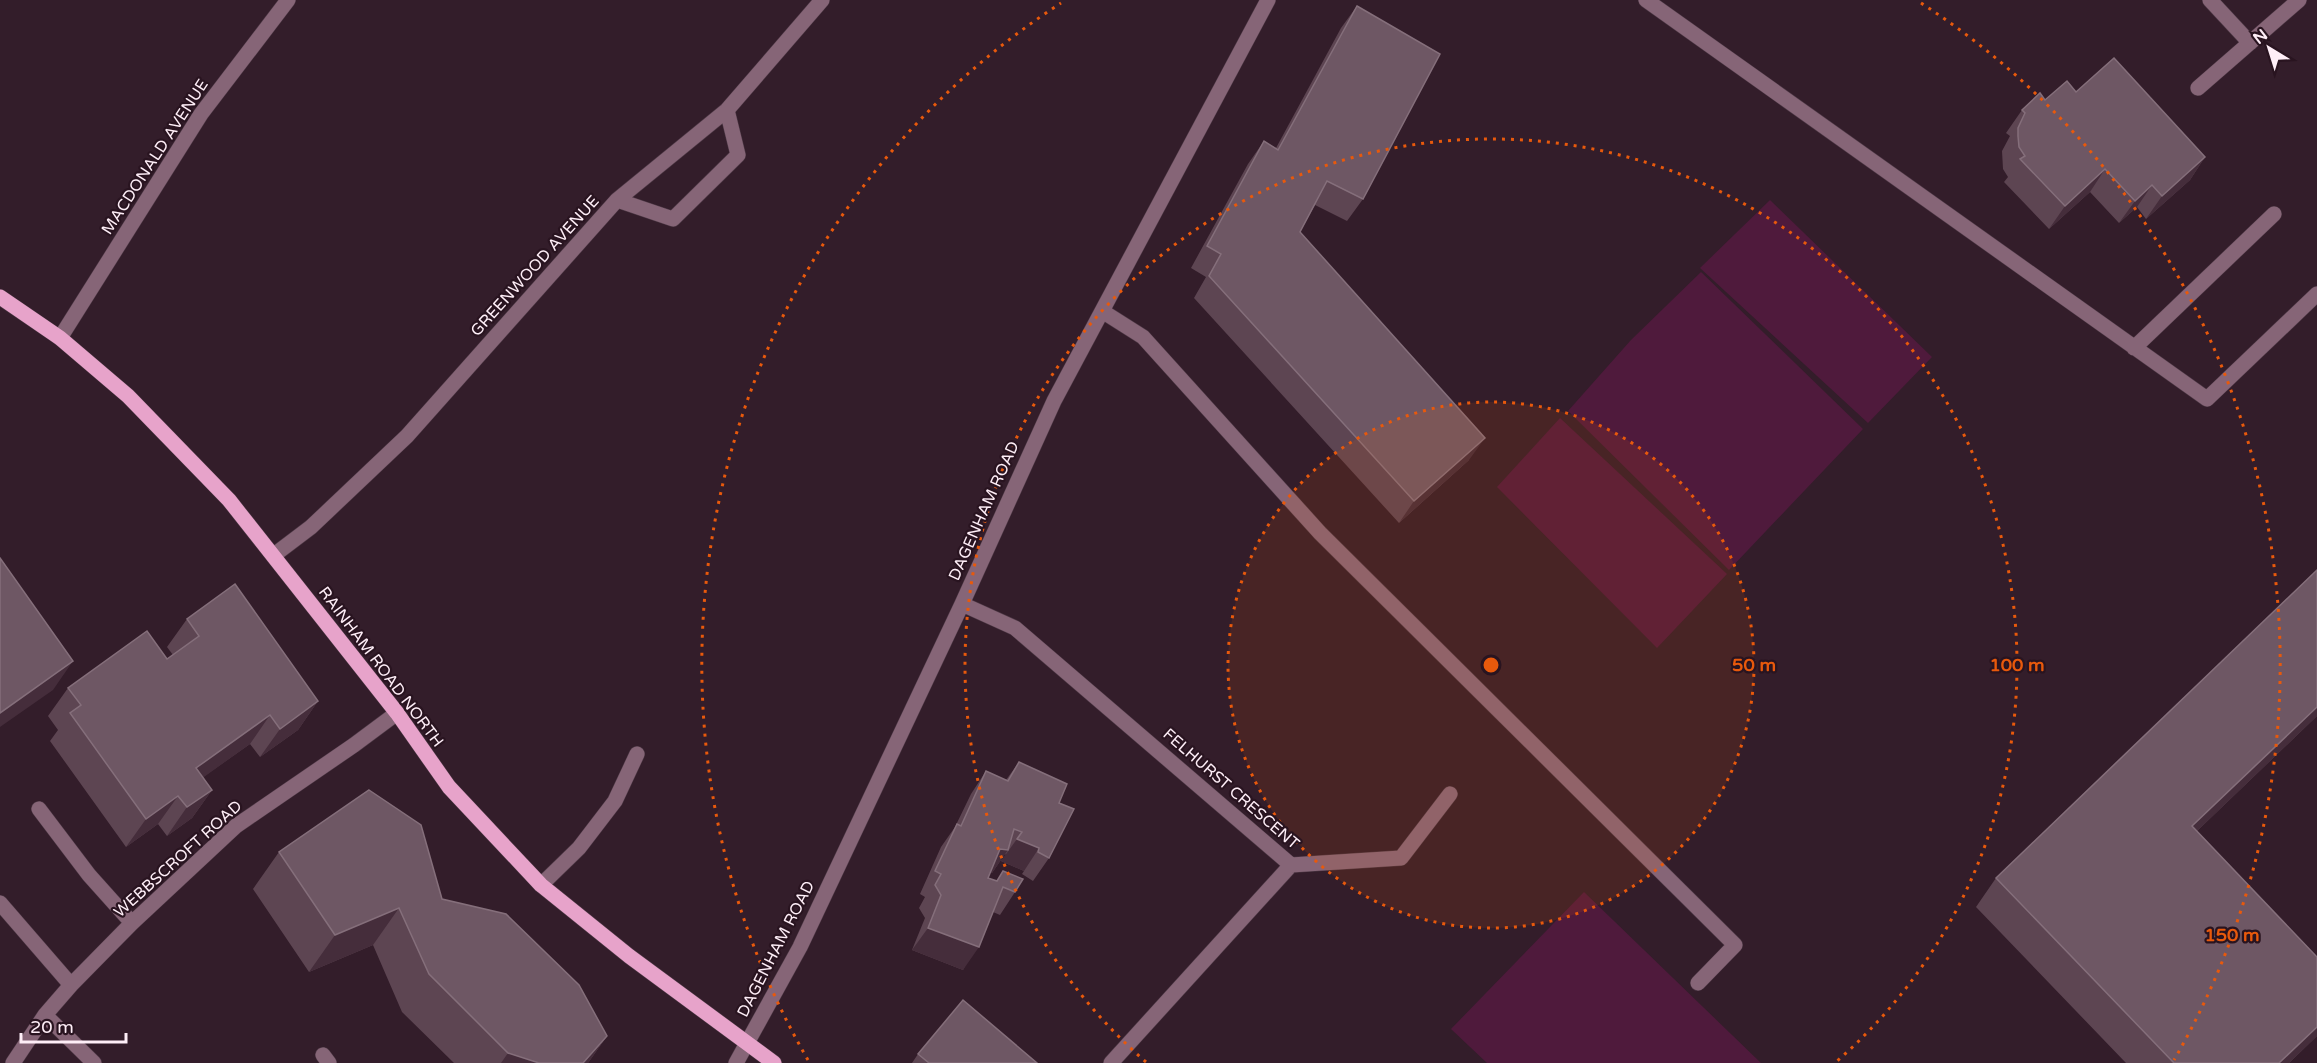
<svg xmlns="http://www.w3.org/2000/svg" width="2317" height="1063" viewBox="0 0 2317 1063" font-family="'Varela Round',sans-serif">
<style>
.pitch{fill:#4f1a3c}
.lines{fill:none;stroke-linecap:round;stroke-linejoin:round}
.minor-casing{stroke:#4f3a47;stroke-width:16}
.major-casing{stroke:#4f3a47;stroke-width:16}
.minor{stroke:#866577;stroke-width:15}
.major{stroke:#e7a3ca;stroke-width:15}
.wall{fill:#5d4552}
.shaded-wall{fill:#452d3b}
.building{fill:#6e5764;stroke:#856f7b;stroke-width:1.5}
.ring{fill:none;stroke:#e8590c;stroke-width:3;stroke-dasharray:3 6}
.labels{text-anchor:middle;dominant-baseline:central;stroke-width:4.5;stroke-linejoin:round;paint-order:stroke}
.street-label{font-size:16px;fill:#feeef7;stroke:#291420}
.centre{fill:#e8590c;stroke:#291420;stroke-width:3}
.ring-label{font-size:18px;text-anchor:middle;font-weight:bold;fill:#e8590c;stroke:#291420;stroke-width:4.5;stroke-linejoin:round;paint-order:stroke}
</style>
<rect width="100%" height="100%" fill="#331d2a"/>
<path class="pitch" d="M1770 200 1932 357 1868 423 1700 268Z
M1701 272 1863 429 1729 570 1568 411 1631 340Z
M1560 418 1727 574 1657 648 1497 487Z
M1584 892 1761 1063H1487L1451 1029Z"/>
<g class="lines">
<defs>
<path id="minor" d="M1646 0 2207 399 2317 294
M2210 0 2250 43
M2198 88 2299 0
M617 200 673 219 738 155 727 110
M1102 311 1143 337 1320 533 1735 945 1698 983
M60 338 201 114 288 0
M2134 348 2274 214
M274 555 311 527 407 436 617 200 727 110 822 0
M962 604 1015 628 1291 865 1111 1063
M39 809 89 875 132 923
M1291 865 1401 858 1450 794
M541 885 579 848 615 801 637 754
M0 903 71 985
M45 1015 94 1063
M323 1055 329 1063
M13 1063 45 1015 71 985 132 923 236 826 354 745 397 713
M736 1063 800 947 962 604 1054 401 1268 0"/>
<path id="major" d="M0 297 60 338 128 396 229 500 397 713 449 787 541 885 629 956 774 1063"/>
</defs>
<use href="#minor" class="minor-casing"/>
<use href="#major" class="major-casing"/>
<use href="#minor" class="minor"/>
<use href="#major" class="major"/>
</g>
<path class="wall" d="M1357 6 1363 199 1347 221 1315 205 1300 232 1469 460 1399 523 1194 298 1206 277 1191 268 1248 164 1264 141 1276 148 1341 28Z
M2076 92 2205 157 2190 180 2146 219 2137 207 2119 223 2090 192 2049 229 2004 182 2008 177 2003 169 2002 151 2010 136 2006 133 2022 110 2045 100Z
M2317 570V716L2197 831 2317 957V1036L2289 1063H2126L1976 907 1996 878Z
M187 619 318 701 298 730 260 757 250 744 203 777 212 790 192 818 167 836 158 824 126 847 50 741 58 730 48 716 68 688 167 659 173 655 167 647Z
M1019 762 1059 803 1049 858 1033 881 1022 874 1024 871 1001 861 1006 855 1005 854 992 873 990 872 988 878 997 881 1003 871 1015 892 1000 915 993 912 963 970 912 950 925 918 919 908 925 897 920 894 941 847 955 827 971 794 986 771 1006 780Z
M279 852 442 899 607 1036 588 1063H454L402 1012 373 945 309 972 253 889Z
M918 1054 1037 1063H912Z"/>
<path class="shaded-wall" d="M2205 157 2190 180 2146 219 2162 196Z
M2105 169 2090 192 2049 229 2065 206Z
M2152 185 2137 207 2119 223 2135 201Z
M1485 438 1469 460 1399 523 1414 501Z
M73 661 53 690 0 727V713Z
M318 701 298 730 260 757 280 729Z
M2317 707V716L2172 855 2192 826Z
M270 715 250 744 176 797 196 768Z
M212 790 192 818 167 836 187 807Z
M178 796 158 824 126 847 146 819Z
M1017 839 1039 848 1024 871 1001 861Z
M1000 849 1008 850 992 873 984 871Z
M399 908 373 945 309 972 335 935Z
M928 928 979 947 963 970 912 950Z
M2317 1027V1036L2289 1063H2279Z
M607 1036 588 1063H583Z
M508 1053 539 1063H501Z"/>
<path class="building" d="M1357 6 1440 54 1363 199 1327 181 1300 232 1485 438 1414 501 1209 276 1221 254 1207 246 1264 141 1278 150Z
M2114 58 2205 157 2162 196 2152 185 2135 201 2105 169 2065 206 2020 159 2025 156 2019 147 2018 136V128L2025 113 2022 110 2040 93 2045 100 2067 81 2076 92Z
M0 558 73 661 0 713Z
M2317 570V707L2192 826 2317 957V1027L2279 1063H2174L1996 878Z
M235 584 318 701 280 729 270 715 196 768 212 790 187 807 178 796 146 819 70 713 81 705 68 688 147 631 167 659 199 636 187 619Z
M1019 762 1067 784 1059 803 1074 809 1049 858 1038 852 1039 848 1017 839 1022 832 1014 829 1008 850 1000 849 988 878 997 881 1003 871 1023 879 1015 892 1003 887 979 947 928 928 941 895 935 885 941 874 935 871 957 824 961 826 986 771 1008 781Z
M369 790 421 825 442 899 506 914 579 985 607 1036 583 1063H539L508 1053 429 974 399 908 335 935 279 852Z
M963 1000 1037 1063H929L918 1054Z"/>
<circle cx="1491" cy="665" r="263" fill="#e8590c" fill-opacity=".12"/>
<g class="ring">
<circle cx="1491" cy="665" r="263"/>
<path d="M1146 1062A526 526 0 1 1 1836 1062"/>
<path d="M808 1060A789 789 0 0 1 1061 3M1921 3A789 789 0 0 1 2174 1060"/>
</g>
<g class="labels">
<g class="street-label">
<text transform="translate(155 157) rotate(-57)">MACDONALD AVENUE</text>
<text transform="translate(535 266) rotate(-48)">GREENWOOD AVENUE</text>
<text transform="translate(984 511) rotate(-66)">DAGENHAM ROAD</text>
<text transform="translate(381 667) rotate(53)">RAINHAM ROAD NORTH</text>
<text transform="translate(1231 789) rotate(41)">FELHURST CRESCENT</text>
<text transform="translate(178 859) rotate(-42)">WEBBSCROFT ROAD</text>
<text transform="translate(776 949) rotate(-63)">DAGENHAM ROAD</text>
</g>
</g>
<circle cx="1491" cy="665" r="9" class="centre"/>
<g class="ring-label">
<text x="1754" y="671">50 m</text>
<text x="2017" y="671">100 m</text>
<text x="2232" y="941">150 m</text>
</g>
<g transform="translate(2269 48) rotate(322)" stroke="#291420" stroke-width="4.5" paint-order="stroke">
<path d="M0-4.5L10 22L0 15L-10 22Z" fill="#feeef7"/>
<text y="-9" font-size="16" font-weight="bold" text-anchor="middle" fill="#feeef7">N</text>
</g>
<path d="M21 1033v9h105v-9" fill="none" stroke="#feeef7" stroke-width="3"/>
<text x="30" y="1033" font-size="18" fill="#feeef7" stroke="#291420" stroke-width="4.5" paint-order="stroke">20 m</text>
</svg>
